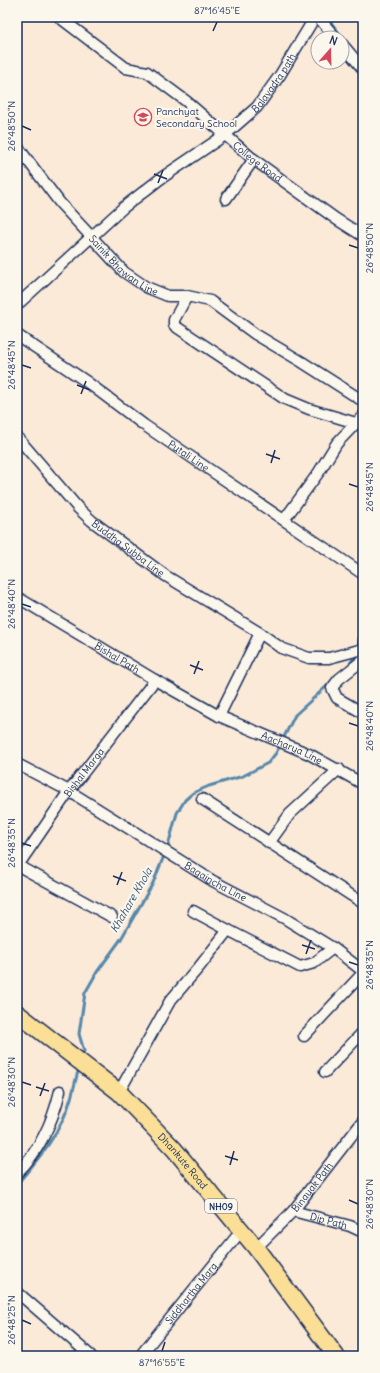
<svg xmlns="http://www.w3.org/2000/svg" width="380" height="1373" viewBox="0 0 380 1373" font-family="Delius,sans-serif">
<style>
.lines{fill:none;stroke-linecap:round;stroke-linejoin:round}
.stream{stroke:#5688ab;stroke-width:3}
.street-casing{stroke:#1b2f5e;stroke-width:13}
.primary-casing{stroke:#1b2f5e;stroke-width:19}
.street{stroke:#fbf7ec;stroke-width:10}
.primary{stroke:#fbdf96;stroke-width:16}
.ticks{fill:none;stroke:#1b2f5e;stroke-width:1.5}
.labels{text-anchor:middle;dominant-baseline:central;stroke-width:4;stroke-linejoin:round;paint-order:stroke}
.shield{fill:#fbf7ec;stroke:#5e6b89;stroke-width:1}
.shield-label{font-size:9px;font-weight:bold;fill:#1b2f5e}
.street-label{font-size:10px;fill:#1b2f5e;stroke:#fbf7ec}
.poi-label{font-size:10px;fill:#1b2f5e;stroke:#fbf7ec;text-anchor:start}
.water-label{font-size:11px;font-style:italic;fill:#34547e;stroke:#fbf7ec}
.neatline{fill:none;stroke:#1b2f5e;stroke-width:1.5}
.ticks-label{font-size:10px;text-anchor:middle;fill:#1b2f5e}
</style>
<rect width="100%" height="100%" fill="#fbead8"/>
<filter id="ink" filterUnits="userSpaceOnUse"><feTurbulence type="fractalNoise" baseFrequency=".025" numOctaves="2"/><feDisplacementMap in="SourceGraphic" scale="8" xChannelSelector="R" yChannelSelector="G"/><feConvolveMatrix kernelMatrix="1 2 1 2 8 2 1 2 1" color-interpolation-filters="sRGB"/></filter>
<g filter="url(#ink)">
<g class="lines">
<path class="stream" d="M328 19 347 43
M358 648 363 594
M349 665 357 653
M82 1057 84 1051 79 1034 85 993 97 972 121 939 153 883 168 846 177 813 185 800 193 793 209 786 243 776 268 763 276 753 295 715 329 684
M17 1184C39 1158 62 1131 71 1098 74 1088 76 1078 79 1068"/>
<defs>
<g id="street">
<path id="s1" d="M59 17 126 68 147 72 186 101 253 159 336 219 363 236"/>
<path d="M318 17 336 38"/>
<path d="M342 44 363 69"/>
<path id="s2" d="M17 146 60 203 124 272 146 287 168 296H187L210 301 255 334 302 362 363 401"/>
<path d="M226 199 254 159"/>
<path d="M187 296 174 320V325L178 328 285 399 309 409 356 423 363 416"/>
<path id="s3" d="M17 305 124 207 160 179 225 135 257 107 280 75 315 17"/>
<path id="s4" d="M17 335 87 382 144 425 363 574"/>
<path id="s5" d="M17 437 78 508 92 521 166 576 260 633 281 648 309 658H329L363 649"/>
<path d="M284 520 319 472 337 443 356 423"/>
<path id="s6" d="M17 597 155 680 219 716 309 754 363 784"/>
<path d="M363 660 339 679 332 688 337 698 363 713"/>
<path d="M219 716 260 633"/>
<path id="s7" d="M17 764 69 791 213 881 284 918 333 948 363 971"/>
<path d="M202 799 363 903"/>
<path d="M269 843 290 814 339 769"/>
<path d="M17 865 112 917"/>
<path id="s8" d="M17 867 69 791 155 680"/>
<path d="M193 911 228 930"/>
<path d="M304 1036 363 973"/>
<path d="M325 1072 363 1032"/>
<path d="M119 1092 170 1001 200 966 228 930 300 967 314 963 333 948"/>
<path d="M17 1173C40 1150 53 1121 60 1091"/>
<path id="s9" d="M293 1211 350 1226 363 1232"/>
<path id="s10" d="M256 1248 293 1211 363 1121"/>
<path d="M17 1292 91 1356"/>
<path id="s11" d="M140 1356 241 1231"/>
</g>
<g id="primary">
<path id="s12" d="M17 1013 119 1092 174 1149 256 1248 336 1356"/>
</g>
</defs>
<use href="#street" class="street-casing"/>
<use href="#primary" class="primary-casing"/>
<use href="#street" class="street"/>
<use href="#primary" class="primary"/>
</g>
</g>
<path class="ticks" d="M213 31 217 22M22 126 31 130M154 174 167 179M158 183 163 170M349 245 358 248M22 365 31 368M77 385 90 390M81 394 86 381M266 454 280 459M271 463 275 450M349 484 358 487M22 604 31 607M190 665 203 670M194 674 199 661M349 723 358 726M22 843 31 846M113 876 126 881M117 885 122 872M302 945 315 949M306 954 311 940M349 962 358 965M22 1082 31 1085M36 1087 49 1091M40 1096 45 1083M225 1156 238 1160M230 1165 234 1151M349 1200 358 1204M22 1320 31 1324M162 1351 165 1342"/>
<defs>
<symbol id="school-ring" viewBox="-11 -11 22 22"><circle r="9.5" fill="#fbf7ec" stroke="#d1495b" stroke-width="1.5"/><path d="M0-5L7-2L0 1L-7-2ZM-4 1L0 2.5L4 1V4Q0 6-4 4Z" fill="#d1495b"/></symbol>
</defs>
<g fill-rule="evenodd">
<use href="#school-ring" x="133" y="107" width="20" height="20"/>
</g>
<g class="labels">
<rect class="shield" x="205" y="1199" width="32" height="14" rx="3"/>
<g class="shield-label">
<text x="221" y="1206">NH09</text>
</g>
<g class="street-label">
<text stroke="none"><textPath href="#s3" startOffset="341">Balavadra path</textPath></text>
<text stroke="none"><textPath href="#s1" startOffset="248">College Road</textPath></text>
<text stroke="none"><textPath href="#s2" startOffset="161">Sainik Bhawan Line</textPath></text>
<text stroke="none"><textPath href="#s4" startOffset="210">Putali Line</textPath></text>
<text stroke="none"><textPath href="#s5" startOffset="158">Buddha Subba Line</textPath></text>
<text stroke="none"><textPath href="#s6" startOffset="117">Bishal Path</textPath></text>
<text stroke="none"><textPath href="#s6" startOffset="314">Aacharya Line</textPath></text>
<text stroke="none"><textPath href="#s8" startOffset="116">Bishal Marga</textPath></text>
<text stroke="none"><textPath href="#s7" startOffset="231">Bagaincha Line</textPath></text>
<text stroke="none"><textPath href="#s12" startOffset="223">Dhankute Road</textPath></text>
<text stroke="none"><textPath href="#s10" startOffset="83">Binayak Path</textPath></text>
<text stroke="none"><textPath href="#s9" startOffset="37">Dip Path</textPath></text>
<text stroke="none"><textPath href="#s11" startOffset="81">Siddhartha Marg</textPath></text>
</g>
<g class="poi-label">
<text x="156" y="111">Panchyat<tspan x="156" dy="12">Secondary School</tspan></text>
</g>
<g class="water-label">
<text transform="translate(131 900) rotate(-60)">Khahare Khola</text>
</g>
</g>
<rect width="380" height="1373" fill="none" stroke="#fbf7ec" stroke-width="44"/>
<g transform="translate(330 50) rotate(20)"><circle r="19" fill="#fbf7ec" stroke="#a1a7b3"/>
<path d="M0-3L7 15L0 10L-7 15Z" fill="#d1495b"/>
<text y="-6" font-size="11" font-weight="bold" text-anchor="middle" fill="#1b2f5e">N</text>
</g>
<rect x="22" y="22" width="336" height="1329" class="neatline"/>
<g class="ticks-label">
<text x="217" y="14">87°16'45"E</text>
<text transform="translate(11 126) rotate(-90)" y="4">26°48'50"N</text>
<text transform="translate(369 248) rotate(-90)" y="4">26°48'50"N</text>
<text transform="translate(11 365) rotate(-90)" y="4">26°48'45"N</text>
<text transform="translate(369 487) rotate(-90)" y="4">26°48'45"N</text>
<text transform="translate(11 604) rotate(-90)" y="4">26°48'40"N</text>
<text transform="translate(369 726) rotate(-90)" y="4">26°48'40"N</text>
<text transform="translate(11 843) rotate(-90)" y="4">26°48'35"N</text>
<text transform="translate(369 965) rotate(-90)" y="4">26°48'35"N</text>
<text transform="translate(11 1082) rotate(-90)" y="4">26°48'30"N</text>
<text transform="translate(369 1204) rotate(-90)" y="4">26°48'30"N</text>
<text transform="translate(11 1320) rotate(-90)" y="4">26°48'25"N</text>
<text x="162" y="1366">87°16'55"E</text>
</g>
</svg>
